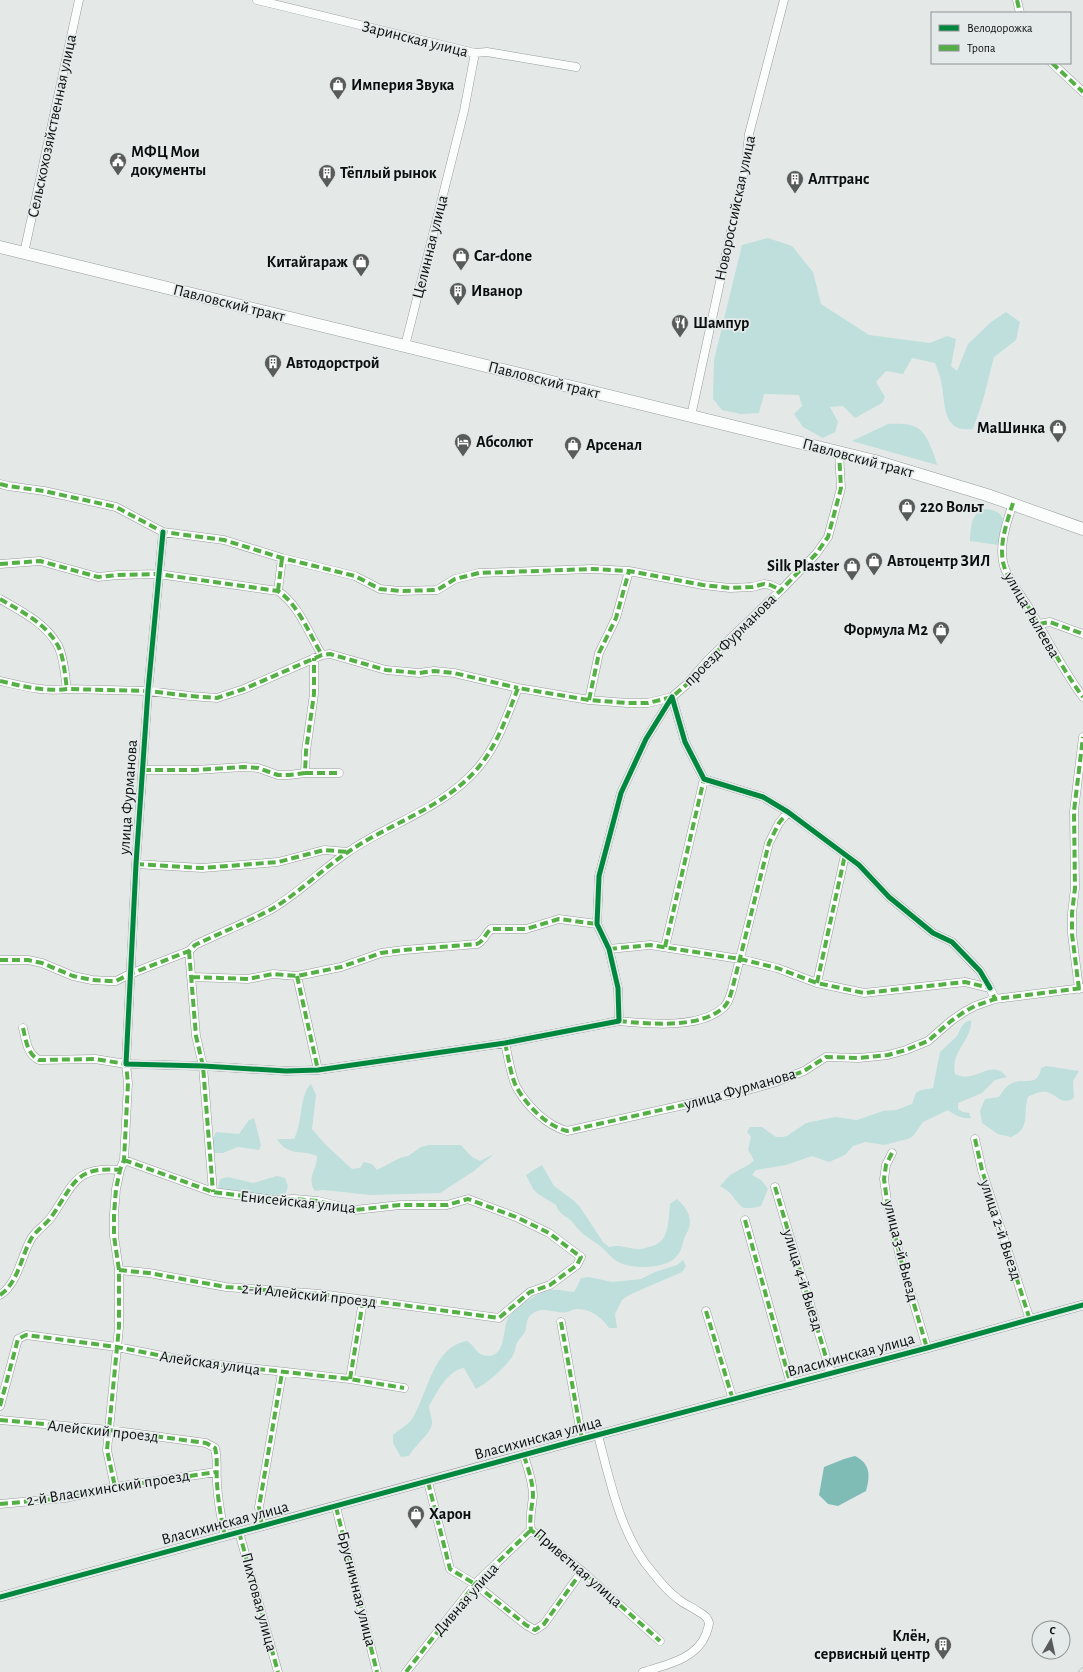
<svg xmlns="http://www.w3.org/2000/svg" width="1083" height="1672" viewBox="0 0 1083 1672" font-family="'Alegreya Sans',sans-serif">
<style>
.green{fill:#bedfdb}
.water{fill:#7fbcb6}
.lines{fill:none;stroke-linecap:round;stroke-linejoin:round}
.minor-casing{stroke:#999d9c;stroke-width:9}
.tertiary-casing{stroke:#999d9c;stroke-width:10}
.primary-casing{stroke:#999d9c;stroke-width:13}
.minor{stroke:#fbfcfc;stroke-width:8}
.tertiary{stroke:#fbfcfc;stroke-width:9}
.primary{stroke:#fbfcfc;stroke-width:12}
.rail-casing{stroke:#c2c4c3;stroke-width:4}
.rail{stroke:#e3eae9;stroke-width:2.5;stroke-dasharray:8;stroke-linecap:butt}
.quiet{stroke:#54b044;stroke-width:4;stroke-dasharray:8 4;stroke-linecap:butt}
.cycleway-casing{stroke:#e3eae9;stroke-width:8}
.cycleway{stroke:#00873e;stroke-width:5}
.labels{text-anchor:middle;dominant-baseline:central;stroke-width:3.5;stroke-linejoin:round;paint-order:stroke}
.street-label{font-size:16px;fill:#0c0f0e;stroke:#e3eae9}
.poi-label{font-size:16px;font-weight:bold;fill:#0c0f0e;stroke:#e3eae9;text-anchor:start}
</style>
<rect width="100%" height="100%" fill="#e4e9e8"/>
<path class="green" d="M768 238 792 246 813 272 821 304 869 335 930 343 947 336 956 339 951 366 957 371 968 344 991 322 1006 312 1020 322 1016 340 994 357 983 400 973 429C941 433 946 403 941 381 940 375 937 369 935 363L912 358 903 374 886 371 876 382 885 397 882 403 855 418 843 406 830 407 838 422 835 432 823 438 803 427 794 414 802 406 799 395 764 394 759 413 741 414 722 410 713 399 714 360 742 245Z
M888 424C913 423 923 425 932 450 934 455 936 460 937 465L852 441Z
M982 509C990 509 1000 510 1003 519L999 545 970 541C971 529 970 517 982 509Z
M971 1020C973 1039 950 1052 955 1074 976 1085 990 1057 1007 1077L995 1080 982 1093 958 1103V1109L963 1112 969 1113 971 1118C961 1119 955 1115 948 1110L923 1122 913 1136 908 1139 884 1145 865 1142 853 1146 845 1155 829 1162 812 1156 786 1165 756 1170 752 1175 761 1180 768 1189 761 1206C741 1211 742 1208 731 1194 728 1191 724 1188 720 1186L730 1175 750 1164 754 1160 748 1150 751 1137 747 1132 750 1127H762L776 1137H782L787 1136 806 1123 835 1117 857 1120 883 1111 896 1110 912 1104 916 1093 921 1090 933 1088 940 1052 957 1036 962 1026 966 1022Z
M1046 1066 1079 1071 1073 1081 1074 1098C1061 1106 1058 1095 1047 1092 1041 1091 1033 1094 1028 1097 1022 1114 1032 1128 1011 1137L998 1134 982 1123 980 1111 985 1099 999 1097C1002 1092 1006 1086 1012 1083 1025 1077 1038 1088 1041 1068Z
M311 1084 316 1095 312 1129 325 1144 352 1169 360 1168 364 1162 372 1164 377 1170 400 1158 408 1156 421 1147 429 1145H461L472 1157 480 1161 494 1154 474 1171 440 1193 371 1195 323 1190 315 1191C306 1177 317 1171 317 1156 301 1149 288 1157 277 1139H294C303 1123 299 1095 311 1084Z
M254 1118 261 1145 259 1150 238 1147 223 1153H206L216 1132 239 1134 249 1120Z
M542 1165 554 1186 573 1200 580 1207 603 1242 609 1247C620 1244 626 1248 637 1249 641 1250 644 1248 649 1247 670 1243 668 1222 670 1204L677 1199C685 1206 693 1217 689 1228 688 1232 685 1235 684 1239 682 1247 681 1252 675 1258 665 1268 636 1269 623 1264 611 1260 608 1252 599 1245 589 1238 582 1235 574 1224 568 1215 560 1217 556 1205L538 1194 533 1189 526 1175Z
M277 1176 285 1178 288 1186 286 1193C271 1198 231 1196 218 1187L220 1179 228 1177 253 1183Z
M683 1260 686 1266 682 1272 629 1295 622 1300 615 1314 617 1328H609C602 1317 589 1308 576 1309 572 1309 570 1312 567 1312 554 1315 541 1303 529 1317 526 1321 527 1327 525 1332 523 1335 520 1338 518 1341 515 1345 516 1349 514 1353 509 1365 487 1383 476 1389L464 1368C448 1370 437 1392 429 1406 429 1411 432 1417 432 1422 433 1432 414 1446 409 1456L401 1457 393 1443V1435C399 1429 407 1426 412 1419 428 1394 432 1347 467 1341 474 1345 476 1353 483 1355 508 1361 501 1328 509 1317 516 1307 541 1290 552 1290 559 1289 566 1292 574 1292L578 1285 581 1278 589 1277 612 1282 641 1279 655 1272 677 1265Z"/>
<path class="water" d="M855 1456C871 1464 870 1476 866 1491L838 1506 828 1504 819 1495 824 1467 844 1459Z"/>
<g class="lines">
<defs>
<path id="minor" d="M257 0 475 53 487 52 576 67
M1017 0 1020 13
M1052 63 1083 92
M24 253 79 0
M405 346 464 111 475 53
M691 416 746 162 749 134 784 0
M0 484 8 486 44 491 116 507 163 532 224 540 282 558 355 576 380 589 400 591 437 590 455 579 479 573 592 569 629 571 703 585 730 588 752 587 764 584 770 585 781 590
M1013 503C1007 522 998 546 1004 566 1007 577 1022 597 1029 608 1047 638 1062 669 1083 697
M163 532 148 691 136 864 126 1064 203 1066 286 1071 318 1070 505 1043 619 1021 618 988 609 949 597 924 599 876 621 793 646 739 672 697 685 742 704 779 763 797 788 812 859 865 889 897 933 933 952 942 980 971 990 988
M0 564 40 561 98 577 118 575 158 574 278 591C299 605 309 634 322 655
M278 591 282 558
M0 599C21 611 45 623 57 644 64 655 65 677 67 689
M1039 624 1050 622 1083 634
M0 681C22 686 44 692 67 689L148 691 190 696 217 698 244 689 322 655 330 654 386 670 419 673 434 671 454 673 518 688
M589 700 599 653 616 618 629 571
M143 770H195L244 767 258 768 278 775H289L305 773 306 751 314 694V658
M305 773H339
M136 864 202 868 278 862 324 850 348 852
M665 947 704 779
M609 949 650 945 740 959 777 968 817 983 864 993 965 982 990 988 995 999
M189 951 196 1036 203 1066 213 1192
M0 960H28L42 963 73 976 92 980 109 981H116L130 974 189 951 195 945C220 933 246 923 270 910 298 894 321 870 348 852 390 823 442 809 477 769 497 746 507 716 518 688L589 700 627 703H648L672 697 686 685 709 659 781 590 816 554 828 537 841 488 839 452
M297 976 318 1070
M192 977 248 979 273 974 297 976 341 967 381 953 404 950 477 944C484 941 485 934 491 929H526L559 919 597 924
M817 983 845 855
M1079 989 1072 934V913L1075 888 1074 811 1083 737
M619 1021C649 1024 701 1029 724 1007 729 1002 730 996 732 990L769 843 779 823 788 812
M23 1028C26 1040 27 1054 39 1060L95 1059 126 1064 128 1083 124 1160 120 1170 116 1189 114 1214V1236L119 1270V1327L107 1450 115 1487
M505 1043C508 1055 511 1078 517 1088 527 1106 547 1126 567 1131L737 1093 773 1083 804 1071 826 1057 859 1058 888 1055 906 1050 928 1041 951 1021 964 1012 975 1006 995 999 1083 988
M975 1139 982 1170 1030 1320
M892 1153 886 1165 884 1179 887 1201 900 1257 927 1348
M775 1187 831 1374
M745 1220 791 1385
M119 1270 149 1273 226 1287 320 1294 499 1318 530 1292 550 1285 577 1265 581 1257 549 1233 516 1217 468 1199 447 1205H400L355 1210 318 1201 294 1199 274 1200 213 1192 124 1160
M0 1295C18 1283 21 1257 31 1239 36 1230 46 1225 52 1216 74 1184 75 1166 120 1170
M706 1311 733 1400
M561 1322 582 1439
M350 1379 363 1301
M0 1406 18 1339 26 1335 117 1347 193 1362 350 1379 404 1388
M0 1420 109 1430 206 1443 215 1448C218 1459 216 1471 217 1483 218 1501 221 1518 225 1536
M598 1435C610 1481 621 1537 653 1573 660 1582 669 1592 678 1599 684 1604 692 1607 699 1612 703 1614 708 1618 709 1623 709 1626 707 1631 706 1634 697 1659 665 1665 643 1672
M524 1456C528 1468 533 1482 533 1496 532 1507 529 1518 531 1530L582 1571 660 1641
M428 1482 450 1569 475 1584 526 1625 535 1630 544 1624 582 1571
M0 1504 65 1498 115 1487 216 1472
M336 1507 377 1672
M262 1526 259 1507 282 1373
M239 1532 278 1672
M406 1672 475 1584 531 1530"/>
<path id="tertiary" d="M0 1597 582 1439 927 1348 1083 1305"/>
<path id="primary" d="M0 247 875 461 987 495 1083 529"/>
</defs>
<use href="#minor" class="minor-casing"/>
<use href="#tertiary" class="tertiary-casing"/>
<use href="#primary" class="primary-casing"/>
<use href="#minor" class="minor"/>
<use href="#tertiary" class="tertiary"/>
<use href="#primary" class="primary"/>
<defs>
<path id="rail" d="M1080 1672 1083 1669"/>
</defs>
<use href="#rail" class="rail-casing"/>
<use href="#rail" class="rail"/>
<path class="quiet" d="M1017 0 1020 13
M1052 63 1083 92
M0 484 8 486 44 491 116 507 163 532 224 540 282 558 355 576 380 589 400 591 437 590 455 579 479 573 592 569 629 571 703 585 730 588 752 587 764 584 770 585 781 590
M1013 503C1007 522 998 546 1004 566 1007 577 1022 597 1029 608 1047 638 1062 669 1083 697
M0 564 40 561 98 577 118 575 158 574 278 591C299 605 309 634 322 655
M278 591 282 558
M0 599C21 611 45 623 57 644 64 655 65 677 67 689
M1039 624 1050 622 1083 634
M0 681C22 686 44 692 67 689L148 691 190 696 217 698 244 689 322 655 330 654 386 670 419 673 434 671 454 673 518 688
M589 700 599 653 616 618 629 571
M143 770H195L244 767 258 768 278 775H289L305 773 306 751 314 694V658
M305 773H339
M136 864 202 868 278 862 324 850 348 852
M665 947 704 779
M609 949 650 945 740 959 777 968 817 983 864 993 965 982 990 988 995 999
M189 951 196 1036 203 1066 213 1192
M0 960H28L42 963 73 976 92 980 109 981H116L130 974 189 951 195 945C220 933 246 923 270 910 298 894 321 870 348 852 390 823 442 809 477 769 497 746 507 716 518 688L589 700 627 703H648L672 697 686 685 709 659 781 590 816 554 828 537 841 488 839 452
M297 976 318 1070
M192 977 248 979 273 974 297 976 341 967 381 953 404 950 477 944C484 941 485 934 491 929H526L559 919 597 924
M817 983 845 855
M1079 989 1072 934V913L1075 888 1074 811 1083 737
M619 1021C649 1024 701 1029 724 1007 729 1002 730 996 732 990L769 843 779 823 788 812
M23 1028C26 1040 27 1054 39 1060L95 1059 126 1064 128 1083 124 1160 120 1170 116 1189 114 1214V1236L119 1270V1327L107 1450 115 1487
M505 1043C508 1055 511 1078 517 1088 527 1106 547 1126 567 1131L737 1093 773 1083 804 1071 826 1057 859 1058 888 1055 906 1050 928 1041 951 1021 964 1012 975 1006 995 999 1083 988
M975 1139 982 1170 1030 1320
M892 1153 886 1165 884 1179 887 1201 900 1257 927 1348
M775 1187 831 1374
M745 1220 791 1385
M119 1270 149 1273 226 1287 320 1294 499 1318 530 1292 550 1285 577 1265 581 1257 549 1233 516 1217 468 1199 447 1205H400L355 1210 318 1201 294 1199 274 1200 213 1192 124 1160
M0 1295C18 1283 21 1257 31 1239 36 1230 46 1225 52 1216 74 1184 75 1166 120 1170
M706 1311 733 1400
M561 1322 582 1439
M350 1379 363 1301
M0 1406 18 1339 26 1335 117 1347 193 1362 350 1379 404 1388
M0 1420 109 1430 206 1443 215 1448C218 1459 216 1471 217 1483 218 1501 221 1518 225 1536
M524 1456C528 1468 533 1482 533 1496 532 1507 529 1518 531 1530L582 1571 660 1641
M428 1482 450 1569 475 1584 526 1625 535 1630 544 1624 582 1571
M0 1504 65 1498 115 1487 216 1472
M336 1507 377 1672
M262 1526 259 1507 282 1373
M239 1532 278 1672
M406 1672 475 1584 531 1530"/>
<defs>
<path id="cycleway" d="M163 532 148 691 136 864 126 1064 203 1066 286 1071 318 1070 505 1043 619 1021 618 988 609 949 597 924 599 876 621 793 646 739 672 697 685 742 704 779 763 797 788 812 859 865 889 897 933 933 952 942 980 971 990 988
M0 1597 582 1439 927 1348 1083 1305"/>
</defs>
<use href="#cycleway" class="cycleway-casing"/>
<use href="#cycleway" class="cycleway"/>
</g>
<defs>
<symbol id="shop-pin" viewBox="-11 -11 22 30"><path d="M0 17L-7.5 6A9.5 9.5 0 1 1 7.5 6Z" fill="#585b5a" stroke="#e3eae9"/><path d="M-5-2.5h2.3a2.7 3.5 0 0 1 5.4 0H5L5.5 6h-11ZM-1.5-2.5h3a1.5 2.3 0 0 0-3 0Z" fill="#fff"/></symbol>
<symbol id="civic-pin" viewBox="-11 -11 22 30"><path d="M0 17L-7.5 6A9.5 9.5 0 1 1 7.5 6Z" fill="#585b5a" stroke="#e3eae9"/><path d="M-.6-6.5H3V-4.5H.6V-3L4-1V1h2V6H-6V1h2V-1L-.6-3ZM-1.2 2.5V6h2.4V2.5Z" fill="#fff"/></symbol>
<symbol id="building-pin" viewBox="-11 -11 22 30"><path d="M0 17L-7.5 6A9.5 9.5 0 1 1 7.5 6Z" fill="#585b5a" stroke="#e3eae9"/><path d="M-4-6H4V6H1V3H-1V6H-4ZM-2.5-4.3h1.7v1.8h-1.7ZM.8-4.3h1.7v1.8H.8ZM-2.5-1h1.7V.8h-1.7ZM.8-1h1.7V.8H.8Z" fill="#fff"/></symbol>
<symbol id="restaurant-pin" viewBox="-11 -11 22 30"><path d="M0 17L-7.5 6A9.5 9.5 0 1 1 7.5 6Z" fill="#585b5a" stroke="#e3eae9"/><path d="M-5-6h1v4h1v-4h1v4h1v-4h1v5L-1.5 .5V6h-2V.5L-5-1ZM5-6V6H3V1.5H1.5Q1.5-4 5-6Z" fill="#fff"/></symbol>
<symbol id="hotel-pin" viewBox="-11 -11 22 30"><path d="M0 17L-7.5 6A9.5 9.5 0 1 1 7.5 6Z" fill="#585b5a" stroke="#e3eae9"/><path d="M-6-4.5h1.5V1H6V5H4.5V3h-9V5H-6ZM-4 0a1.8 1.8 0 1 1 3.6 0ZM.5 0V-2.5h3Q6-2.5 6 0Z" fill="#fff"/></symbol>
</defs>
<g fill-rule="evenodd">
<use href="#shop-pin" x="328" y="75" width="20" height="27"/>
<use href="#civic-pin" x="108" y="151" width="20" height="27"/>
<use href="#building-pin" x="317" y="163" width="20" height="27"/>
<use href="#building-pin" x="785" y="169" width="20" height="27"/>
<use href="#shop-pin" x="451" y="246" width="20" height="27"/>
<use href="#shop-pin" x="351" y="252" width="20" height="27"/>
<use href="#building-pin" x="448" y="281" width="20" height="27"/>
<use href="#restaurant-pin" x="670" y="313" width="20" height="27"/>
<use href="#building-pin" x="263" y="353" width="20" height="27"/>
<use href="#shop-pin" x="1048" y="418" width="20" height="27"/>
<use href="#hotel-pin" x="453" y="432" width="20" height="27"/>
<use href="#shop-pin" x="563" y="435" width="20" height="27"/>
<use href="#shop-pin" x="897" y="497" width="20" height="27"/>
<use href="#shop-pin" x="864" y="551" width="20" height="27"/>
<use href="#shop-pin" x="842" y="556" width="20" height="27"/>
<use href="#shop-pin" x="931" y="620" width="20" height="27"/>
<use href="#shop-pin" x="406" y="1504" width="20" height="27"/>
<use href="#building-pin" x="933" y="1635" width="20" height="27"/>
</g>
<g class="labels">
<g class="street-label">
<text transform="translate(415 39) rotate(14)">Заринская улица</text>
<text transform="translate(52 126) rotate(-78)">Сельскохозяйственная улица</text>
<text transform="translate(735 208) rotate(-78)">Новороссийская улица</text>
<text transform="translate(430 247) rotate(-76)">Целинная улица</text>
<text transform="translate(229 303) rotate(14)">Павловский тракт</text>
<text transform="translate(544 380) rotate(14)">Павловский тракт</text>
<text transform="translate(858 458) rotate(15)">Павловский тракт</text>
<text transform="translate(1032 615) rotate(60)">улица Рылеева</text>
<text transform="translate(730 640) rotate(-45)">проезд Фурманова</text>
<text transform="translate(128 797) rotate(-86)">улица Фурманова</text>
<text transform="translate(740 1089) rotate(-16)">улица Фурманова</text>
<text transform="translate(298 1202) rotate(6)">Енисейская улица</text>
<text transform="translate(1001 1230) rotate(72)">улица 2-й Выезд</text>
<text transform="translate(901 1251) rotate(76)">улица 3-й Выезд</text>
<text transform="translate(803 1280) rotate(73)">улица 4-й Выезд</text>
<text transform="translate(309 1295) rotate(6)">2-й Алейский проезд</text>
<text transform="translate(851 1355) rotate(-15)">Власихинская улица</text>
<text transform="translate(210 1363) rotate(8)">Алейская улица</text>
<text transform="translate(103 1431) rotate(6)">Алейский проезд</text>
<text transform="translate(538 1438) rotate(-15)">Власихинская улица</text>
<text transform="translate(108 1488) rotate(-9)">2-й Власихинский проезд</text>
<text transform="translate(225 1523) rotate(-15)">Власихинская улица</text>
<text transform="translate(578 1568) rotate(41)">Приветная улица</text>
<text transform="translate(357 1589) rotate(76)">Брусничная улица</text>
<text transform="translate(466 1599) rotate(-49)">Дивная улица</text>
<text transform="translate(259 1602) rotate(75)">Пихтовая улица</text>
</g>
<g class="poi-label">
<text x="351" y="85">Империя Звука</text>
<text x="131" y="152">МФЦ Мои<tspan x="131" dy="18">документы</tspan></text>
<text x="340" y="173">Тёплый рынок</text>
<text x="808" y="179">Алттранс</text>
<text x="474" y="256">Car-done</text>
<text x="348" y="262" text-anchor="end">Китайгараж</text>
<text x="471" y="291">Иванор</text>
<text x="693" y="323">Шампур</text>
<text x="286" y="363">Автодорстрой</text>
<text x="1045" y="428" text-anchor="end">МаШинка</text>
<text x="476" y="442">Абсолют</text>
<text x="586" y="445">Арсенал</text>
<text x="920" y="507">220 Вольт</text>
<text x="887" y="561">Автоцентр ЗИЛ</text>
<text x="839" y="566" text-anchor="end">Silk Plaster</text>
<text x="928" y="630" text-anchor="end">Формула М2</text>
<text x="429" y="1514">Харон</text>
<text x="930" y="1636" text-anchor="end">Клён,<tspan x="930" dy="18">сервисный центр</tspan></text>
</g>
</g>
<rect x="931" y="12" width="140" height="52" fill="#e3eae9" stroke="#8d9291"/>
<rect x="939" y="25" width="20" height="6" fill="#00873e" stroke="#8d9291"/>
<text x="967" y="32" font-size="12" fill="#0c0f0e">Велодорожка</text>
<rect x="939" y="45" width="20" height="6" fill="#54b044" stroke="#8d9291"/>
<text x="967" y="52" font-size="12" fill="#0c0f0e">Тропа</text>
<g transform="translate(1051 1640) rotate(9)"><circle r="19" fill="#e3eae9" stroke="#8d9291"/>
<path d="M0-3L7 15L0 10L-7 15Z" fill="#585b5a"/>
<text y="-6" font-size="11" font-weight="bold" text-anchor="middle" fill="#0c0f0e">С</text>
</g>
</svg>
